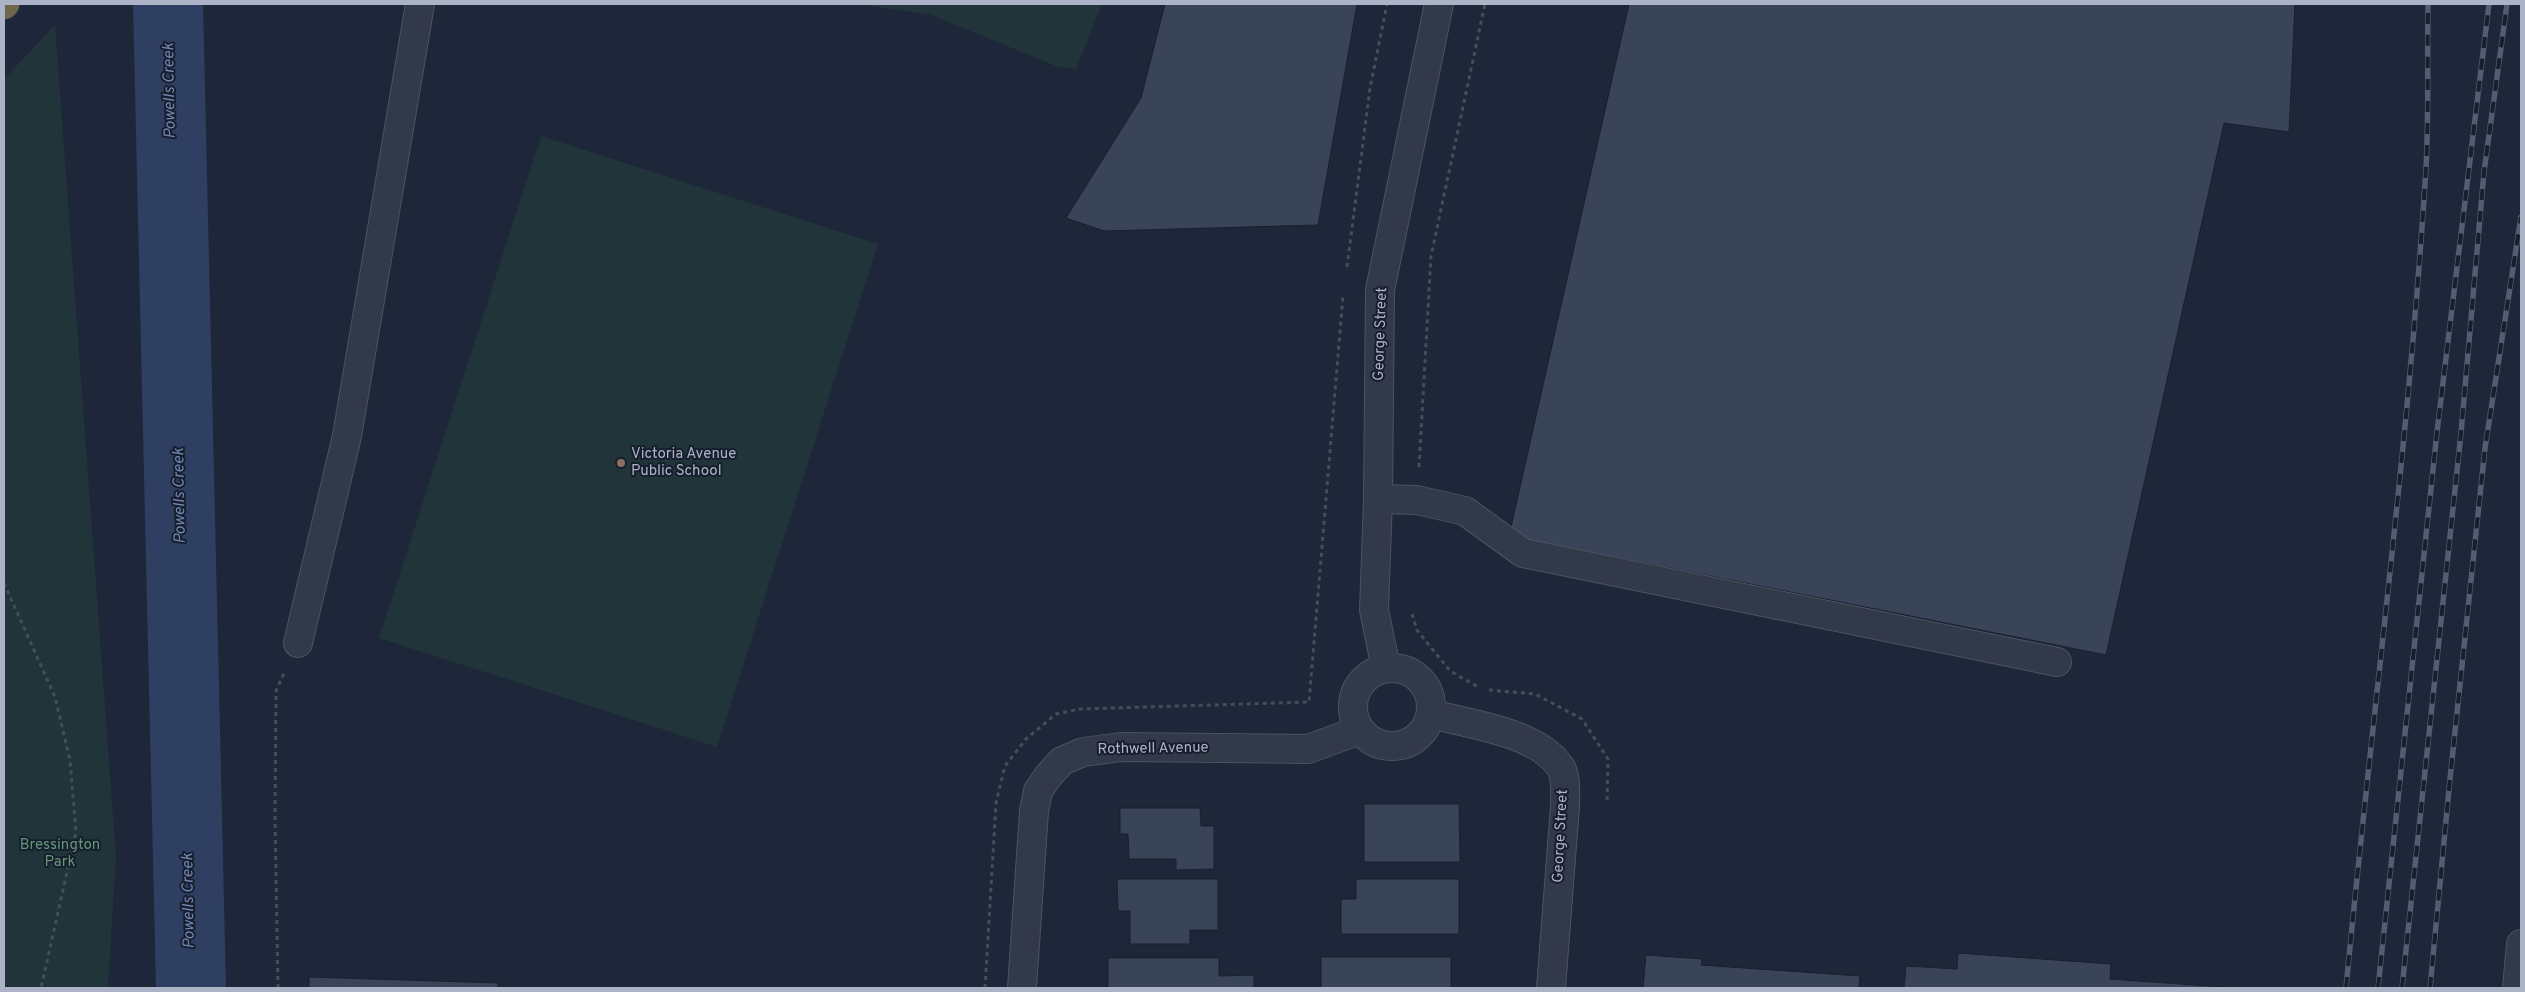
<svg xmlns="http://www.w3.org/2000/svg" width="2525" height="992" viewBox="0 0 2525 992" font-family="Overpass,sans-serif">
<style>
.green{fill:#20343a}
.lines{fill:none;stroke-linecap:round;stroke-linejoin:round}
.river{stroke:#2f3f62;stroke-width:70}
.building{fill:#3a4459;stroke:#19202f}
.minor-casing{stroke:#4c5364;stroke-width:30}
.highway-casing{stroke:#394050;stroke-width:30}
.path{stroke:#3e5157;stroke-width:3;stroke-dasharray:4 4;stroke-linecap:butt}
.minor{stroke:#323949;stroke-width:28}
.highway{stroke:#70664e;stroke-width:28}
.rail-casing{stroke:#535c71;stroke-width:5.5}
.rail{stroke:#171e2d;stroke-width:4;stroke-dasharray:11;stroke-linecap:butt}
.education-dot{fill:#8d6e63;stroke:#171e2d;stroke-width:2}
.labels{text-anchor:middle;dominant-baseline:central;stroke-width:4;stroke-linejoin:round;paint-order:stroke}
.street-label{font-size:15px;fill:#acb3c6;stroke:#171e2d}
.poi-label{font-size:15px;fill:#acb3c6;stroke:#171e2d;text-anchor:start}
.park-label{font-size:15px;fill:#629874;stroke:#171e2d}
.water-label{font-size:16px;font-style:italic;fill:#7185b2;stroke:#171e2d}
</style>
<rect width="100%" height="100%" fill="#1e2639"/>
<path class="green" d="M857 4H1102L1076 69 1058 67 931 15Z
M55 25 116 856 108 988H4V79Z
M541 136 878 244 717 747 379 638Z"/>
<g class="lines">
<path class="river" d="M168 4 191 988"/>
</g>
<path class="building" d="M1165 4H1357L1318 225 1104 231 1066 218 1141 98Z
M1629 4H2295L2289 132 2224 123 2106 655 1509 536Z
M1364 804H1459L1460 862H1364Z
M1120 808H1200L1201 826H1214V869L1176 870V859H1129L1128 834H1120Z
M1117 879H1218V930H1190V944H1130V911H1118Z
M1356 879H1459V934H1341V899H1356Z
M1958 953 2111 964 2110 979 2236 988H1904L1906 966 1957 969Z
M1646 955 1702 959 1701 965 1860 976 1859 988H1643Z
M1321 957H1451V988H1321Z
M1108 958H1219V976L1254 975V988H1108Z
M309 977 498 983V988H309Z"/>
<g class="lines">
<defs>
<path id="minor" d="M1378 499 1417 500 1465 511 1523 553 2057 662
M298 643 347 436 420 4
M1353 707a39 39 0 1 1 78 0a39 39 0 1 1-78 0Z
M1386 668 1374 610 1378 499 1380 290 1439 4
M1431 714C1469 724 1535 732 1559 765 1567 774 1565 795 1565 806L1551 988
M1022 988 1034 811 1038 791 1049 775 1062 761 1083 752 1121 747 1308 749 1360 730
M2517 988 2521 944"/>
<path id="highway" d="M4 5 5 4"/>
</defs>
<use href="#minor" class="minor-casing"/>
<use href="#highway" class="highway-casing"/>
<path class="path" d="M1347 267 1370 88 1387 4
M1419 467 1431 256 1485 4
M4 583 55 697 70 760 76 832 41 988
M1412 614 1417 630 1450 671 1480 688
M1489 690 1535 694 1582 719 1608 759 1607 802
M278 988 275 818 276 691 284 673
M985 988 996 803 1005 766 1026 739 1056 714 1080 709 1309 702 1343 296"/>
<use href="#minor" class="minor"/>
<use href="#highway" class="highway"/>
<defs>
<path id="rail" d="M2346 988C2372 715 2409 442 2426 168 2429 113 2427 58 2428 4
M2378 988 2437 432 2489 4
M2402 988 2461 433 2484 172 2507 4
M2430 988 2450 779 2485 448 2521 217"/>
</defs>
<use href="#rail" class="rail-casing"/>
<use href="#rail" class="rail"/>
</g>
<circle class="education-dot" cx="621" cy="463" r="5"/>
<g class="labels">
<g class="street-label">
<text transform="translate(1381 334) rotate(-88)">George Street</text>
<text transform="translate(1153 749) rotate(-1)">Rothwell Avenue</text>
<text transform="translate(1561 836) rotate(-87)">George Street</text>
</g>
<g class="poi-label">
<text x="631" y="454">Victoria Avenue<tspan x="631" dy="17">Public School</tspan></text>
</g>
<g class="park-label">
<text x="60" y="845">Bressington<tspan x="60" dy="17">Park</tspan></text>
</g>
<g class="water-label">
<text transform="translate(170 91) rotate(-91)">Powells Creek</text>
<text transform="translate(180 496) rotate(-91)">Powells Creek</text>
<text transform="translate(189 901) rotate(-91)">Powells Creek</text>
</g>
</g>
<rect width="2525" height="992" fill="none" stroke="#acb3c6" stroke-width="10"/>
</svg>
